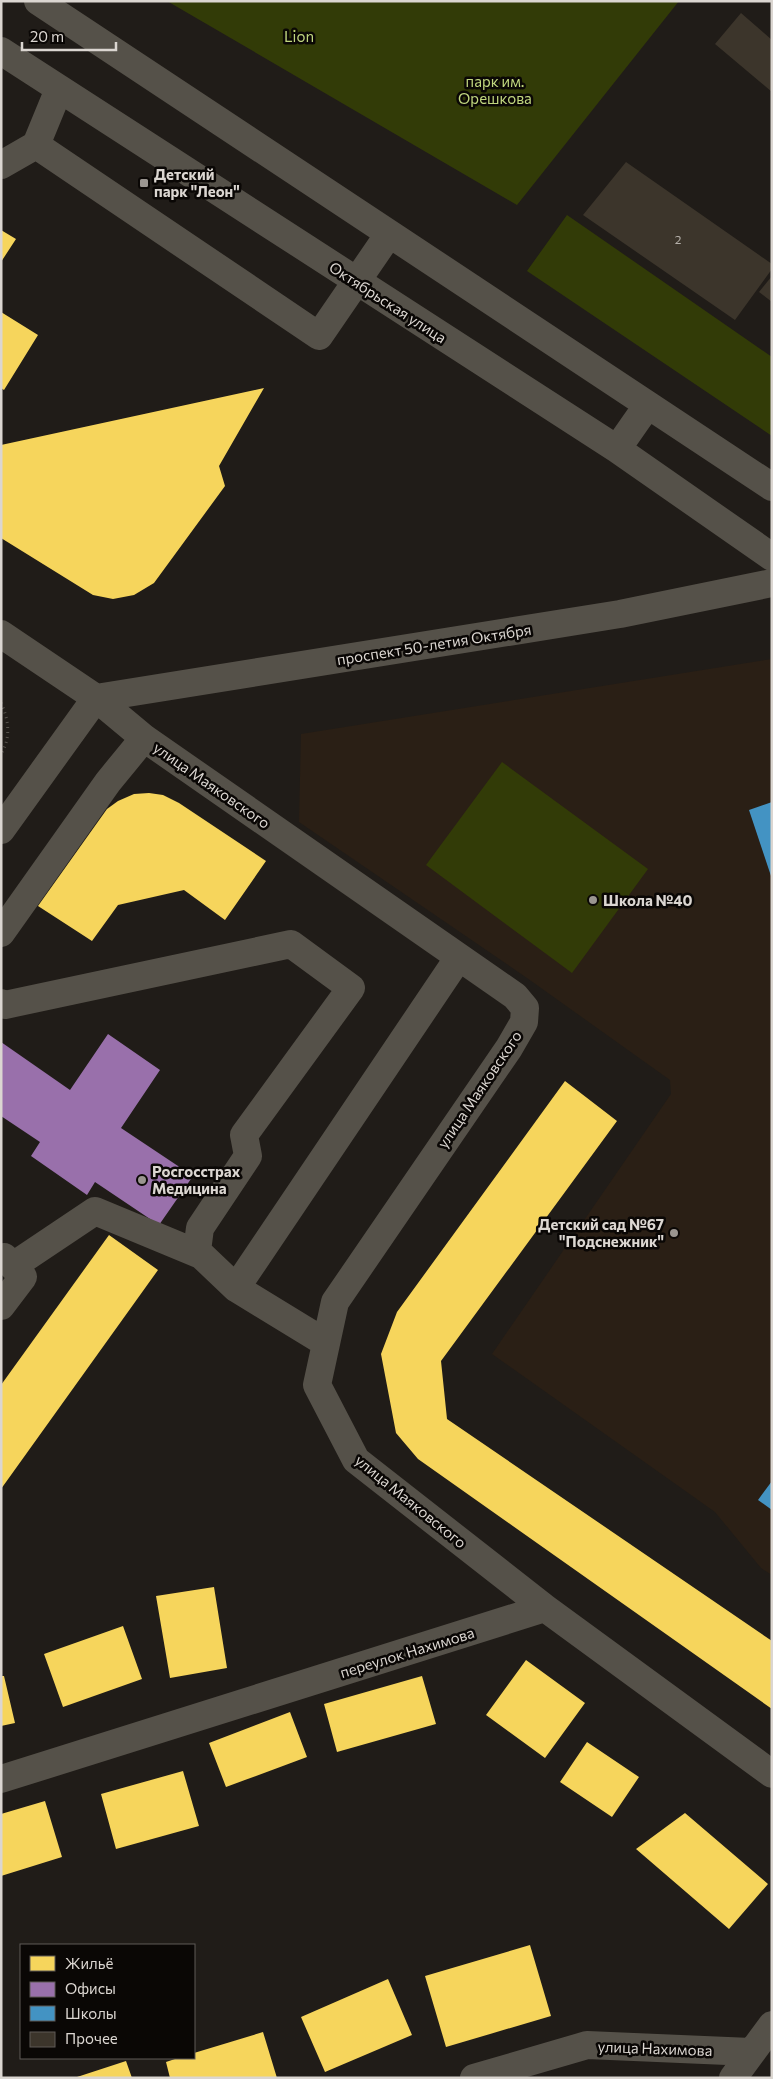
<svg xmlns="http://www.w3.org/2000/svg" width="773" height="2079" viewBox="0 0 773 2079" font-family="Commissioner,sans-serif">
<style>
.built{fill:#2a1f15}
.green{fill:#323b07}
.homes{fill:#f6d55c}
.offices{fill:#9970ab}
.schools{fill:#4393c3}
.building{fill:#3c352b}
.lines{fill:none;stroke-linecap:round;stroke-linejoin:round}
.path{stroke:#57534d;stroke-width:3;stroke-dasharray:1 4;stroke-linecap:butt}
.minor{stroke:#555149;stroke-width:28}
.poi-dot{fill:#9a9590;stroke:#0a0705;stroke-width:2}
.labels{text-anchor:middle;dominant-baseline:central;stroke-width:5;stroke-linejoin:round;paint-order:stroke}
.number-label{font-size:12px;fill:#b3aea8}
.park-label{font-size:15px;fill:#c1d77f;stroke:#0a0705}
.poi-label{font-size:15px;font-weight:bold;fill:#dbd6d1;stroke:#0a0705;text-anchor:start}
.street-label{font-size:15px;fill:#dbd6d1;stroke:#0a0705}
</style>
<rect width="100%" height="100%" fill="#201c18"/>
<path class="built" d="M772 659V1575L761 1568 715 1512 492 1354 671 1094 670 1080 527 978 299 822 301 734Z"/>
<path class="green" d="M167 1H679L517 205Z
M567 215 772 357V436L527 271Z
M502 762 648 869 572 973 426 865Z"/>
<path class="homes" d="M1 230 16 239 1 262Z
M1 312 38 335 4 390 1 388Z
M264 388 219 466 225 486 154 583 134 595 113 599 93 595 1 538V445Z
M149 793 163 795 179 803 266 861 225 920 184 890 118 905 92 941 38 906 107 809 118 801 134 794Z
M565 1081 617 1121 441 1361 447 1419 772 1641V1709L418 1459 396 1433 381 1354 397 1312Z
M109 1235 158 1270 1 1489V1385Z
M214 1587 227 1668 170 1678 156 1596Z
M123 1626 142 1679 63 1707 44 1654Z
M526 1660 585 1703 545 1758 486 1715Z
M1 1676H4L15 1723 1 1726Z
M422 1676 436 1724 337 1752 324 1704Z
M290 1712 307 1757 226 1787 209 1743Z
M587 1742 639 1777 612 1817 560 1782Z
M183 1771 199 1826 116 1849 101 1794Z
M45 1801 62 1857 1 1876V1814Z
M685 1813 768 1884 729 1929 636 1849Z
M530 1945 551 2016 446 2047 425 1976Z
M388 1979 412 2035 325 2072 301 2017Z
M263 2032 277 2078H170L166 2062 178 2058H194V2053Z
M126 2061 132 2078H77V2077Z"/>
<path class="offices" d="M108 1034 160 1070 121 1128 193 1176 159 1225 95 1182 87 1195 31 1156 40 1142 1 1116V1042L70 1090Z"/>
<path class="schools" d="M772 802V876H771L749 810Z
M772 1481V1510L758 1500Z"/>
<path class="building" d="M741 13 772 40V92L715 44Z
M626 162 772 264V269L735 320 583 215Z
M772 276V302L759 292Z"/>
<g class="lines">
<path class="path" d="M1 703C9 720 11 738 1 754
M1 714H6"/>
<path class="minor" d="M38 1 772 487
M1 51 617 449 772 557
M36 145 59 89
M1 165 36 145 319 336 389 234
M617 449 647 406
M1 634 96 698 144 738 515 996 525 1008 524 1022 509 1048 335 1302 317 1385 356 1460 545 1608
M96 698 620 614 772 583
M1 830 96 698
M1 933 108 782 144 738
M1 1003 5 1005 291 944 351 988 244 1135 248 1156 200 1228 197 1251 236 1288 459 957
M13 1266 95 1211 201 1255
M236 1288 326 1343
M1 1306 23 1277 4 1257
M1 1779 545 1608 772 1774
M474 2078 587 2045 751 2052
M733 2078 772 2025"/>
</g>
<g class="poi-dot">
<rect x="139" y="178" width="10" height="10" rx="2.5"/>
<circle cx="593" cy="900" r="5"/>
<circle cx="142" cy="1180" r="5"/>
<circle cx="674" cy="1233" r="5"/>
</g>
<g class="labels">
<g class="number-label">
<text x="678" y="239">2</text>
</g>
<g class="park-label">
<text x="299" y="36">Lion</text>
<text x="495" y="81">парк им.<tspan x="495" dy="17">Орешкова</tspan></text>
</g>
<g class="poi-label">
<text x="154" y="174">Детский<tspan x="154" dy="17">парк "Леон"</tspan></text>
<text x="603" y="900">Школа №40</text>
<text x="152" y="1171">Росгосстрах<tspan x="152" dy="17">Медицина</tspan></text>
<text x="664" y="1224" text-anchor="end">Детский сад №67<tspan x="664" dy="17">"Подснежник"</tspan></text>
</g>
<g class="street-label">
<text transform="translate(388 302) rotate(33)">Октябрьская улица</text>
<text transform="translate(434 644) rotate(-9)">проспект 50-летия Октября</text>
<text transform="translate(212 785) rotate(35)">улица Маяковского</text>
<text transform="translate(479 1089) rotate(-56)">улица Маяковского</text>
<text transform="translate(411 1501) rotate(39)">улица Маяковского</text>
<text transform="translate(407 1652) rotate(-17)">переулок Нахимова</text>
<text transform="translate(655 2048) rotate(2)">улица Нахимова</text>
</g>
</g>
<rect width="773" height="2079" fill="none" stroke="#dbd6d1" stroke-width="5"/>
<rect x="20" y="1944" width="175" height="115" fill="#0a0705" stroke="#5e5a57"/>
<rect x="30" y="1956" width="25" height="15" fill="#f6d55c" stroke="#5e5a57"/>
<text x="65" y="1969" font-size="15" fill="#dbd6d1">Жильё</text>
<rect x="30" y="1982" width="25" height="15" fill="#9970ab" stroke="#5e5a57"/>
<text x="65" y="1994" font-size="15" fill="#dbd6d1">Офисы</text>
<rect x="30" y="2006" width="25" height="15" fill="#4393c3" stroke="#5e5a57"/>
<text x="65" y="2019" font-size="15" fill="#dbd6d1">Школы</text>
<rect x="30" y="2032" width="25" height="15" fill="#3c352b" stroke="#5e5a57"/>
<text x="65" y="2044" font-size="15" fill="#dbd6d1">Прочее</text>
<path d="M22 42v8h94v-8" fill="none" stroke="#dbd6d1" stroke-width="2.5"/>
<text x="30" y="42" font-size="15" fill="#dbd6d1" stroke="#0a0705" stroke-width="4" paint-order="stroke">20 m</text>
</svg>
